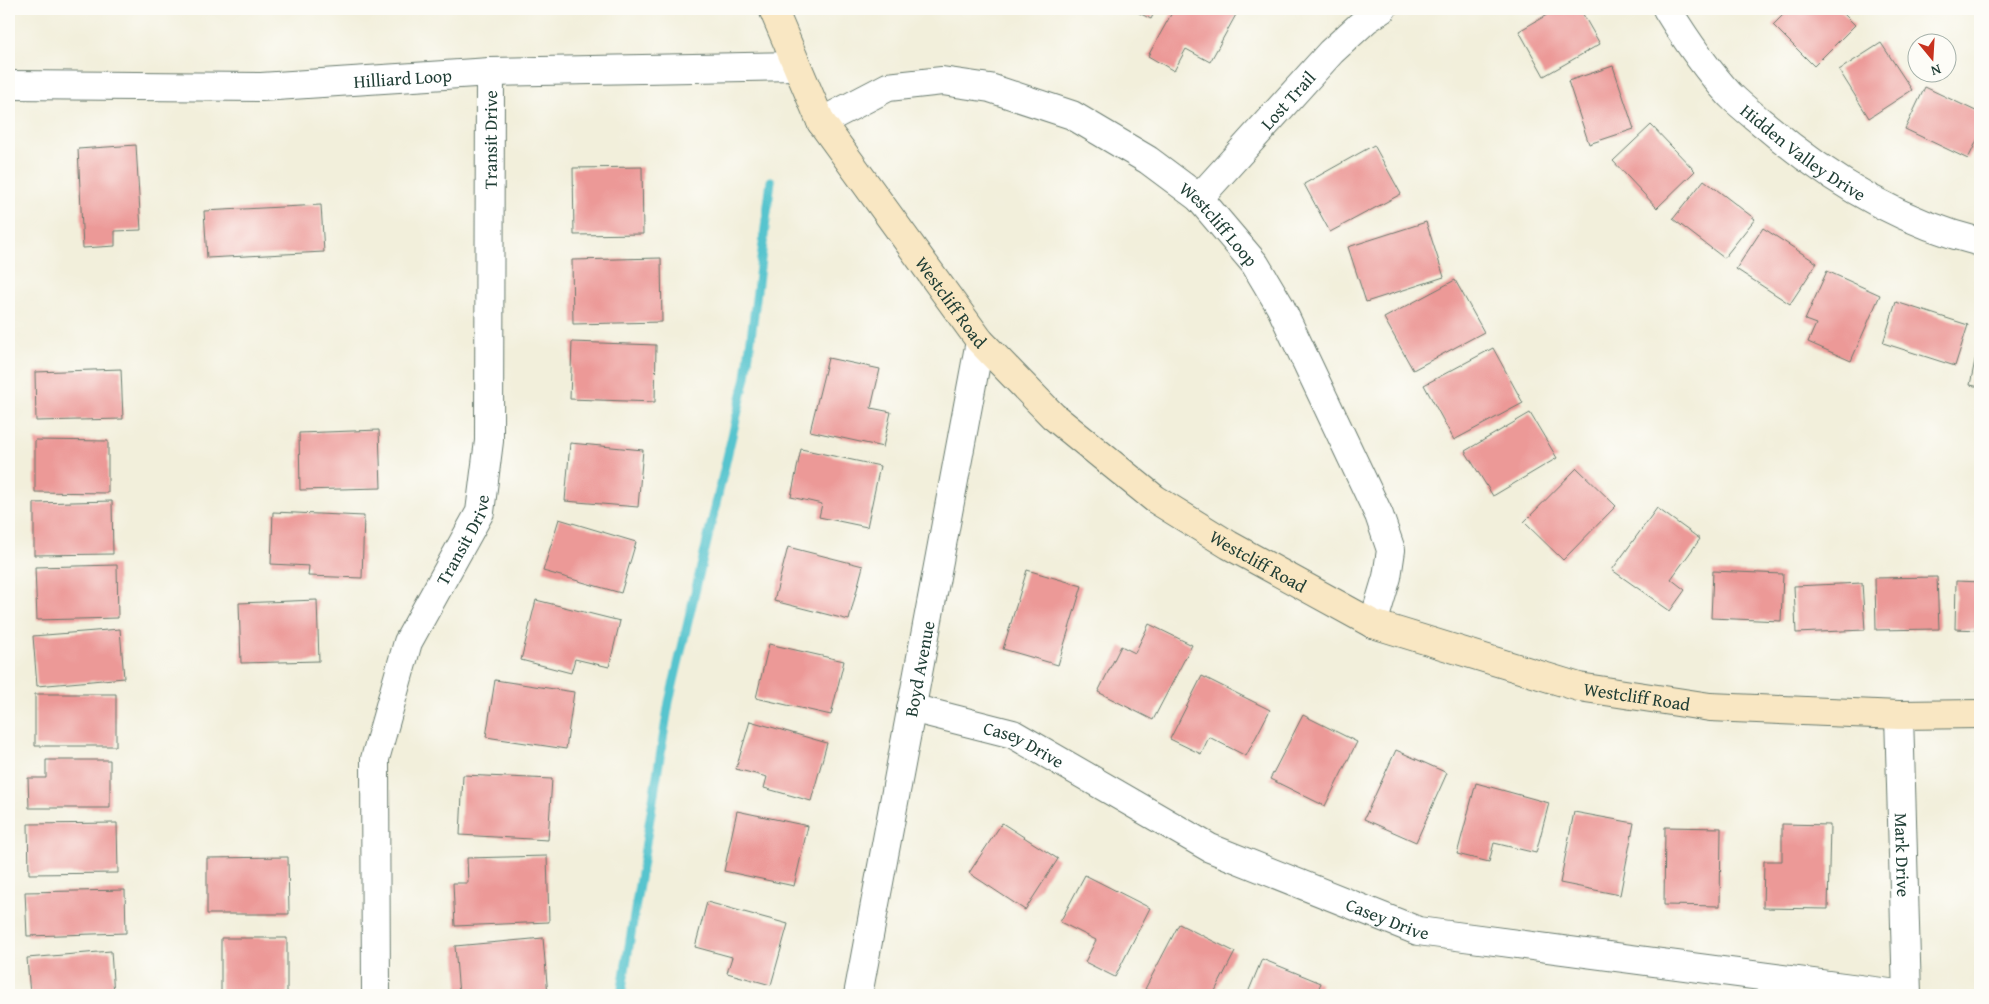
<svg xmlns="http://www.w3.org/2000/svg" width="1989" height="1004" viewBox="0 0 1989 1004" font-family="'Gentium Book Plus',serif">
<style>
.lines{fill:none;stroke-linecap:round;stroke-linejoin:round}
.stream{stroke:#57c4ce;stroke-width:9}
.building{fill:#ec9997}
.street-casing{stroke:#697b6e;stroke-width:30}
.secondary-casing{stroke:#697b6e;stroke-width:30}
.street{stroke:#fff;stroke-width:28}
.secondary{stroke:#f9e7c3;stroke-width:28}
.labels{text-anchor:middle;dominant-baseline:central;stroke-width:4;stroke-linejoin:round;paint-order:stroke}
.street-label{font-size:18px;fill:#1f3d34;stroke:#fdfcf7}
</style>
<rect width="100%" height="100%" fill="#fdfcf7"/>
<filter id="ink" filterUnits="userSpaceOnUse"><feTurbulence type="fractalNoise" baseFrequency=".02" numOctaves="2"/><feDisplacementMap in="SourceGraphic" scale="10" xChannelSelector="R" yChannelSelector="G"/><feConvolveMatrix kernelMatrix="1 2 1 2 8 2 1 2 1" color-interpolation-filters="sRGB"/></filter>
<filter id="wash" filterUnits="userSpaceOnUse"><feTurbulence type="fractalNoise" baseFrequency=".0096" numOctaves="4" result="noise"/><feDisplacementMap in="SourceGraphic" scale="20" xChannelSelector="R" yChannelSelector="G"/><feGaussianBlur stdDeviation="1.12" result="paint"/><feColorMatrix in="noise" values="0 0 0 0 0 0 0 0 0 0 0 0 0 0 0 0 0 1.4 0 .05"/><feComposite in="paint" operator="in"/></filter>
<g filter="url(#wash)">
<rect width="100%" height="100%" fill="#f2efdb"/>
<g class="lines">
<path class="stream" d="M621 995 669 702 746 377 771 181"/>
</g>
<g id="blocks">
<path class="building" d="M1131 9H1156L1151 19Z
M1174 9H1233L1238 11 1210 62 1186 49 1174 71 1148 56Z
M1557 9H1580L1600 44 1544 76 1519 31Z
M1789 9H1839L1855 25 1814 66 1773 25Z
M1881 43 1912 90 1869 118 1839 70Z
M1613 66 1634 129 1589 144 1568 81Z
M1925 87 1980 113V134L1968 159 1905 129Z
M1651 125 1695 171 1657 208 1613 161Z
M136 145 141 230 115 231V246L83 248 78 149Z
M1374 145 1401 194 1330 232 1304 184Z
M642 167 643 234 574 235 573 168Z
M1704 180 1755 219 1724 258 1673 219Z
M321 205 324 252 207 258 204 211Z
M1426 222 1444 277 1366 302 1348 247Z
M1763 228 1817 263 1790 304 1736 269Z
M661 258 662 322 573 324 572 260Z
M1827 271 1880 295 1851 361 1808 342 1816 324 1805 320Z
M1455 280 1484 332 1413 370 1384 318Z
M1896 302 1968 325 1955 366 1883 343Z
M1979 341H1980V387L1970 385Z
M572 342 656 345 655 402 570 399Z
M1493 348 1523 403 1454 440 1424 385Z
M828 358 880 369 871 408 891 412 883 447 810 431Z
M121 369 123 419 36 421 35 372Z
M1530 413 1557 458 1493 496 1465 451Z
M379 430 381 488 300 490 299 433Z
M35 440 108 441V493L35 492Z
M570 443 643 450 638 507 565 501Z
M801 449 880 466 867 527 819 517 822 504 791 497Z
M1577 468 1616 506 1563 560 1524 522Z
M112 501 113 554 34 555V503Z
M1657 508 1700 539 1671 579 1685 590 1670 611 1612 570Z
M273 512 364 516 362 578 308 576 309 566 271 564Z
M559 519 636 542 621 593 543 571Z
M788 547 863 566 849 620 774 601Z
M117 565 118 618 37 620 35 567Z
M1027 570 1082 586 1058 665 1003 649Z
M1713 571 1783 574 1781 621 1711 618Z
M1937 577 1939 629 1876 630 1875 578Z
M1956 581 1980 582V630L1955 629Z
M1862 583 1865 630 1796 633 1794 586Z
M317 600 319 661 241 663 239 603Z
M536 600 620 621 609 667 575 659 571 673 521 660Z
M1149 624 1192 645 1153 720 1098 692 1121 646 1135 653Z
M120 629 124 678 37 686 33 636Z
M769 644 844 661 831 715 756 698Z
M1202 676 1270 710 1246 756 1209 737 1201 754 1170 739Z
M495 680 574 692 566 749 486 737Z
M35 694H116V746H35Z
M1303 715 1357 742 1325 806 1270 779Z
M750 721 827 743 811 801 764 788 767 777 736 769Z
M1396 750 1447 773 1416 842 1364 819Z
M46 760H110V808H29L28 778H46Z
M463 775 552 779 548 840 460 835Z
M1476 783 1549 803 1536 853 1494 843 1489 862 1457 854Z
M737 811 808 826 794 886 724 871Z
M1574 812 1634 823 1620 895 1560 883Z
M117 823 118 873 29 874 28 824Z
M1002 823 1058 859 1025 910 969 873Z
M1782 824 1830 825 1828 909 1763 908 1764 861H1782Z
M1665 827 1721 828 1720 906 1664 905Z
M547 856 549 922 455 926 453 883H468L467 858Z
M288 857 289 914H207V858Z
M1085 875 1150 908 1115 977 1085 962 1096 940 1060 922Z
M125 890 126 933 27 936 25 892Z
M707 902 788 924 771 985 727 973 732 957 695 947Z
M1179 924 1235 952 1213 995H1158L1145 989Z
M221 938H287V995H221Z
M543 938 548 995H459L455 946Z
M111 951 114 995H30L27 958Z
M1262 959 1321 983 1316 995H1247Z"/>
</g>
</g>
<g filter="url(#ink)">
<use href="#blocks" fill-opacity="0" stroke="#697b6e" stroke-width="1"/>
<g class="lines">
<defs>
<g id="street">
<path id="s1" d="M1667 9C1686 40 1706 69 1730 95 1741 106 1753 115 1765 125 1828 179 1899 222 1980 242"/>
<path id="s2" d="M9 85 261 87 490 72 796 66"/>
<path id="s3" d="M821 122 888 87 942 81 990 88 1072 115 1148 160 1199 198 1255 264 1280 306 1379 515 1391 550 1387 577 1373 624"/>
<path id="s4" d="M1199 198 1331 52 1367 19 1382 9"/>
<path id="s5" d="M911 708 1013 734 1210 848 1418 931 1905 995"/>
<path id="s6" d="M1899 715 1907 995"/>
<path id="s7" d="M376 995 375 759 408 642 480 512 489 441 490 72"/>
<path id="s8" d="M858 995 980 341"/>
</g>
<g id="secondary">
<path id="s9" d="M773 9 821 122 980 341 1053 416 1155 499 1229 545 1373 624 1579 687 1710 707 1899 715 1980 714"/>
</g>
</defs>
<use href="#street" class="street-casing"/>
<use href="#secondary" class="secondary-casing"/>
<use href="#street" class="street"/>
<use href="#secondary" class="secondary"/>
</g>
</g>
<g class="labels">
<g class="street-label">
<text stroke="none"><textPath href="#s2" startOffset="394">Hilliard Loop</textPath></text>
<text stroke="none"><textPath href="#s4" startOffset="132">Lost Trail</textPath></text>
<text stroke="none"><textPath href="#s7" startOffset="879">Transit Drive</textPath></text>
<text stroke="none"><textPath href="#s1" startOffset="200">Hidden Valley Drive</textPath></text>
<text stroke="none"><textPath href="#s3" startOffset="449">Westcliff Loop</textPath></text>
<text stroke="none"><textPath href="#s9" startOffset="345">Westcliff Road</textPath></text>
<text stroke="none"><textPath href="#s7" startOffset="474">Transit Drive</textPath></text>
<text stroke="none"><textPath href="#s9" startOffset="750">Westcliff Road</textPath></text>
<text stroke="none"><textPath href="#s8" startOffset="332">Boyd Avenue</textPath></text>
<text stroke="none"><textPath href="#s9" startOffset="1155">Westcliff Road</textPath></text>
<text stroke="none"><textPath href="#s5" startOffset="119">Casey Drive</textPath></text>
<text stroke="none"><textPath href="#s6" startOffset="140">Mark Drive</textPath></text>
<text stroke="none"><textPath href="#s5" startOffset="524">Casey Drive</textPath></text>
</g>
</g>
<rect width="1989" height="1004" fill="none" stroke="#fdfcf7" stroke-width="30"/>
<g transform="translate(1932 58) rotate(162)"><circle r="24" fill="#fdfcf7" stroke="#a4b0a9"/>
<path d="M0-4L9 19L0 12L-9 19Z" fill="#c8321e"/>
<text y="-8" font-size="14" font-weight="bold" text-anchor="middle" fill="#1f3d34">N</text>
</g>
</svg>
